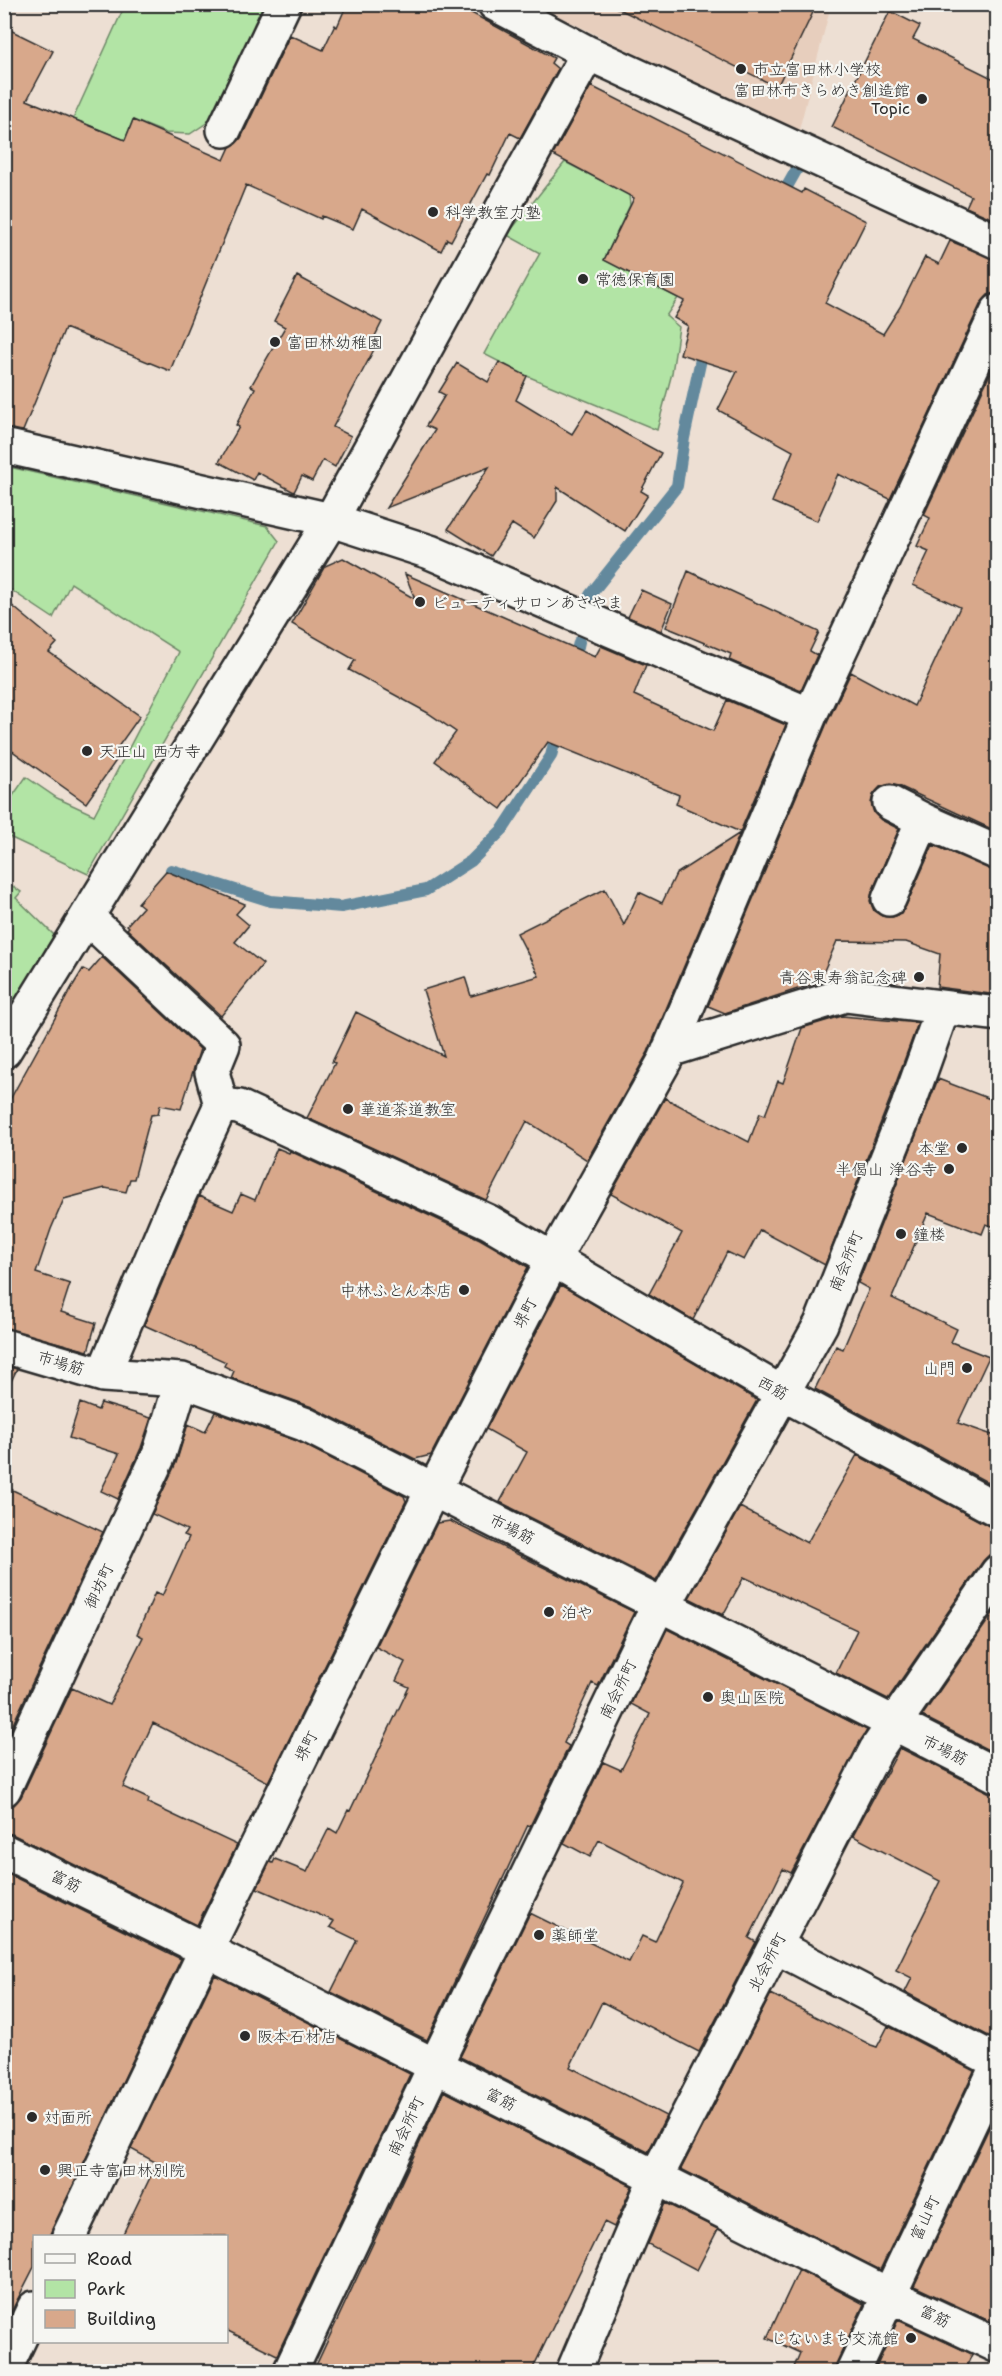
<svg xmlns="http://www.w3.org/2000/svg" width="1002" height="2376" viewBox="0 0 1002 2376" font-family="'Shantell Sans','Klee One',sans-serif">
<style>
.built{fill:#e7cebd}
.green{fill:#b2e4a5;stroke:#6e8868;stroke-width:1.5}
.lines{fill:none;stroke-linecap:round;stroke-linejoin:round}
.stream{stroke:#63899d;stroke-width:12}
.building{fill:#d8a88b;stroke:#2b2b2b;stroke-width:1.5}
.minor-casing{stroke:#2b2b2b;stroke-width:38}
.tertiary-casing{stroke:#2b2b2b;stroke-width:38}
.minor{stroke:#f6f6f2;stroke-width:33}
.tertiary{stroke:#f6f6f2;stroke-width:33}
.poi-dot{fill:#2b2b2b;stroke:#f6f6f2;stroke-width:2}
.labels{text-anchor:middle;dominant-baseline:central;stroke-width:4.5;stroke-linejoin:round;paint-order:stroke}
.poi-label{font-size:16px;fill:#2b2b2b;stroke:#f6f6f2;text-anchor:start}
.street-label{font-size:16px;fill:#2b2b2b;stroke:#f6f6f2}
</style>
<rect width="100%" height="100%" fill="#eddfd3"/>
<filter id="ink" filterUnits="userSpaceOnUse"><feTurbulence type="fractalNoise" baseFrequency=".0167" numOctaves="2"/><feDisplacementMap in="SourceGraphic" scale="12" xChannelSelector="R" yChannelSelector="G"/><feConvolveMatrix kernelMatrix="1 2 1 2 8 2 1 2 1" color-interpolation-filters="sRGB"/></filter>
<g filter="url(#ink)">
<path class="built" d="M536 5H831L798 134Z"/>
<path class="green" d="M125 5H267L214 118 190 134 166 133 133 120 125 140 73 119Z
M565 162 629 195 630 205 604 260 678 298 666 316 679 327 672 373 657 430 527 376 484 354 540 253 507 235Z
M5 466 267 526 279 541 88 874 5 835V807L26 777 57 798 94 815 179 652 71 583 53 618 5 586V534L11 515 5 512Z
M5 881 21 892 16 898 54 935 5 1019Z"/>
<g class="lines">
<path class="stream" d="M780 199 797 169
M590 595 677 486 684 438 704 345
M574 664 579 642
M171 870 271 901 341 907 426 890 471 861 503 829 551 756 557 731"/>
</g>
<path class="building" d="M347 4H455L554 58 551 63 558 69 520 138 510 133 490 175 487 174 451 241 447 239 441 251 362 209 353 229 322 216 321 219 246 185 170 371 65 328 23 431 4 428V27L53 51 27 100 125 140 133 120 224 160 230 147 241 138 290 35 323 50 335 25 337 27Z
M609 4H817L777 87Z
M890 11 920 26 913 39 998 81V221L966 207 971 196 832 127Z
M591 86 802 193 804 189 866 221 825 303 883 334 900 307 925 257 939 264 950 241 998 260V292L988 295 981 303 890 499 838 474 817 521 772 502 793 451 718 410 737 372 680 354 688 326 674 318 684 301 604 260 634 198 553 155Z
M297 276 382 322 373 340 378 342 333 427 351 436 335 467 323 460 312 481 302 476 294 492 257 472 253 480 219 462 239 427 236 425 255 388 251 386 285 327 274 321Z
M998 357V832L899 786 890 784 880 787 873 795 871 803 874 813 881 820 899 829 872 892 870 901 874 911 882 916 892 917 901 914 906 906 933 845 998 871V995L937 987 940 954 906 942 837 941 819 982 725 1013 708 1006 827 723 851 672 914 706 960 607 913 585 929 551 917 546 930 518 924 515Z
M499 362 527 376 516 400 572 434 587 410 624 433 661 453 641 491 648 495 625 531 557 487V501L534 538 512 524 491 556 448 529 489 467 386 508 435 430 426 426 445 395 439 392 457 363 488 382Z
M343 558 415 599 405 574 595 657 601 646 646 665 634 695 713 731 727 700 786 725 740 832 676 804 679 795 548 742 501 809 435 761 456 732 428 713 349 670 355 660 292 624 325 566Z
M688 571 819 632 810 651 817 655 801 691 729 660 731 654 666 627Z
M641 590 672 604 661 631 628 617Z
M4 599 57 643 49 652 140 716 115 751 120 755 86 803 4 745Z
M740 833 648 1052 587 1160 527 1121 486 1200 307 1118 335 1063 332 1062 356 1012 444 1056 423 990 465 977 471 996 539 976 517 933 605 889 624 925 639 892 662 903 676 874Z
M166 871 245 904 236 914 249 925 235 942 263 964 221 1016 127 929 129 927 127 925 143 907 138 903Z
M102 957 200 1049 181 1109 160 1105 158 1114 151 1115 134 1179H130L126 1192 105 1188 64 1199 51 1229 36 1273 70 1284 61 1312 96 1323 88 1351 4 1328V1129L11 1109 7 1105 72 987 83 969 89 972Z
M842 1016 918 1023 890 1099 825 1265 760 1230 744 1260 727 1252 693 1320 649 1294 682 1233 611 1194 665 1098 749 1142 760 1113 765 1115 778 1081 783 1083 802 1028Z
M938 1079 998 1102V1228L986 1224 982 1234 928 1213 892 1298 957 1329 951 1342 989 1357 958 1423 998 1437V1488L815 1389 836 1346 843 1349 869 1289 858 1283Z
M277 1148 289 1153 290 1151 480 1239 528 1267 431 1455 415 1459 312 1407 231 1378 234 1371 224 1366 226 1362 144 1325 199 1196 233 1211 241 1194 255 1200Z
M561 1285 757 1400 656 1581 500 1502 527 1452 486 1429Z
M4 1366 17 1369 4 1396Z
M80 1403 98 1410 101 1403 151 1418 141 1448 118 1499 101 1491 119 1454 69 1438Z
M215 1412 297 1441 404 1496 406 1501 268 1782 153 1723 123 1787 149 1799 148 1803 237 1845 197 1925 12 1834 4 1833V1808L14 1805 21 1797 72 1688 109 1705 143 1637 137 1634 155 1593 162 1596 189 1537 184 1535 187 1530 152 1514 176 1463 188 1424 205 1432Z
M857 1455 989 1526 998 1529V1554L989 1555 983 1561 888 1699 836 1673 857 1630 744 1577 723 1615 689 1598 740 1507 807 1543Z
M4 1486 103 1532 4 1743Z
M450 1521 634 1612 598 1686 592 1683 564 1743 569 1746 530 1826 528 1825 427 2040 331 1992 357 1940 330 1927 334 1921 257 1888 270 1862 273 1863 275 1859 307 1872 329 1828 337 1833 348 1810 350 1811 409 1687 396 1681 405 1662 376 1647 437 1523Z
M998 1606V1755L922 1716Z
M667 1629 867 1730 791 1873 783 1869 749 1938 756 1942 699 2052 602 2002 570 2067 666 2116 648 2152 460 2057 530 1913 629 1962 642 1936 655 1942 683 1883 599 1840 590 1857 564 1843 603 1762 621 1770 650 1714 631 1704Z
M900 1748 990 1793 998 1794V2041L905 1992 912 1978 896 1970 940 1881 853 1836Z
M4 1872 181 1959 49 2236H34V2267L4 2326Z
M215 1975 410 2074 277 2355 226 2330V2236H122L157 2163 131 2149Z
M771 1994 871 2045 877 2047 888 2026 974 2071 880 2270 681 2169Z
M444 2091 632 2186 614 2227 604 2222 531 2372H313Z
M998 2109V2325L914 2286Z
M665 2203 718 2229 697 2270 648 2244Z
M799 2270 864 2304 836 2364 835 2372H792L800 2353 767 2338Z
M898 2320 972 2354 964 2372H874Z"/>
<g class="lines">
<defs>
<path id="minor" d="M495 4 588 53 998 242
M224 130 284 4
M331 520 430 552 810 715
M890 803 923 820
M889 899 923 820 998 853
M87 917 223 1045 212 1072 221 1105 173 1208 103 1375
M669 1050 845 995 998 1014
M4 1051 331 520 588 53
M221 1105 239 1107 489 1222 782 1393 998 1510
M4 1346 103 1375 182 1380 304 1424 998 1776
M4 1789 159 1455 182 1380
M4 1851 206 1950 889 2295 998 2346
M775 1946 998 2062
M69 2236 206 1950 428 1499 434 1490 552 1261 665 1060 810 715 998 311
M4 2371 34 2308
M290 2372 435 2066 656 1610 667 1600 821 1324 908 1106 943 1008
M573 2372 656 2177 876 1750 998 1572
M853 2372 998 2064"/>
<path id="tertiary" d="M4 446 331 520"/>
</defs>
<use href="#minor" class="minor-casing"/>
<use href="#tertiary" class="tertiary-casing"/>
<use href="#minor" class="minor"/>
<use href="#tertiary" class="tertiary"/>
</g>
</g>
<g class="poi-dot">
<circle cx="741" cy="69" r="6"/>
<circle cx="922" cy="99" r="6"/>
<circle cx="433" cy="212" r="6"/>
<circle cx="583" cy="279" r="6"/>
<circle cx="275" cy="342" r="6"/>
<circle cx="420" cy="602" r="6"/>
<circle cx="87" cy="751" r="6"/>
<circle cx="919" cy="977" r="6"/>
<circle cx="348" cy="1109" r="6"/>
<circle cx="962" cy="1148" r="6"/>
<circle cx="949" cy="1169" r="6"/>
<circle cx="901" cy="1234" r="6"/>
<circle cx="464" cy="1290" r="6"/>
<circle cx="967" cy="1368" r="6"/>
<circle cx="549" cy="1612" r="6"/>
<circle cx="708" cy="1697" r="6"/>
<circle cx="539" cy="1935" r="6"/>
<circle cx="245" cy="2036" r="6"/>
<circle cx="32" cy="2117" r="6"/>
<circle cx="45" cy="2170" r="6"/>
<circle cx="911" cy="2338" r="6"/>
</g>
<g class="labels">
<g class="poi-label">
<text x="753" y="69">市立富田林小学校</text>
<text x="910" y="90" text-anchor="end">富田林市きらめき創造館<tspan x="910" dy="18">Topic</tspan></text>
<text x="445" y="212">科学教室力塾</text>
<text x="595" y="279">常徳保育園</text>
<text x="287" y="342">富田林幼稚園</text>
<text x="432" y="602">ビューティサロンあさやま</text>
<text x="99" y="751">天正山 西方寺</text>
<text x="907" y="977" text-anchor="end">青谷東寿翁記念碑</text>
<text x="360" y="1109">華道茶道教室</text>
<text x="950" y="1148" text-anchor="end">本堂</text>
<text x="937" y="1169" text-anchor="end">半偈山 浄谷寺</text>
<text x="913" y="1234">鐘楼</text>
<text x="452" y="1290" text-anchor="end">中林ふとん本店</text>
<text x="955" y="1368" text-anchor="end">山門</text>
<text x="561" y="1612">泊や</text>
<text x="720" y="1697">奥山医院</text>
<text x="551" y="1935">薬師堂</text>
<text x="257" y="2036">阪本石材店</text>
<text x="44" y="2117">対面所</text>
<text x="57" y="2170">興正寺富田林別院</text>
<text x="899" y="2338" text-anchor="end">じないまち交流館</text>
</g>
<g class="street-label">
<text transform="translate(846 1261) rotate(-68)">南会所町</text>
<text transform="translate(525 1313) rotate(-63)">堺町</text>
<text transform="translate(61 1363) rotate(17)">市場筋</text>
<text transform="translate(773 1388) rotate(29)">西筋</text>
<text transform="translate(512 1529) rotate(27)">市場筋</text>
<text transform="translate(99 1586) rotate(-65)">御坊町</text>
<text transform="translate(618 1689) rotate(-64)">南会所町</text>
<text transform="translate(306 1746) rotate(-64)">堺町</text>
<text transform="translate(945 1750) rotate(27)">市場筋</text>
<text transform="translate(66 1881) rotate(26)">富筋</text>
<text transform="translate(767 1962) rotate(-63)">北会所町</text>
<text transform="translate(501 2099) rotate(27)">富筋</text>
<text transform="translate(406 2126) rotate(-65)">南会所町</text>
<text transform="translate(925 2218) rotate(-65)">富山町</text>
<text transform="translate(935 2316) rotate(26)">富筋</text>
</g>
</g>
<rect width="1002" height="2376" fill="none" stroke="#f6f6f2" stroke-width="24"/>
<rect x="12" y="12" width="978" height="2352" fill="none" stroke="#2b2b2b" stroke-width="2" filter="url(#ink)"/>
<rect x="33" y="2235" width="195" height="108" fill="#f6f6f2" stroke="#a5a5a2" stroke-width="1.5"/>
<rect x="45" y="2254" width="30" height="9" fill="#f6f6f2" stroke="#a5a5a2" stroke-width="1.5"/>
<text x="87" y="2265" font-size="18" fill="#2b2b2b">Road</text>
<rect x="45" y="2280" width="30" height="18" fill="#b2e4a5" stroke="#a5a5a2" stroke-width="1.5"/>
<text x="87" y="2295" font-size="18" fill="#2b2b2b">Park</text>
<rect x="45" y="2310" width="30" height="18" fill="#d8a88b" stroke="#a5a5a2" stroke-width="1.5"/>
<text x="87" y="2325" font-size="18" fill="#2b2b2b">Building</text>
</svg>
